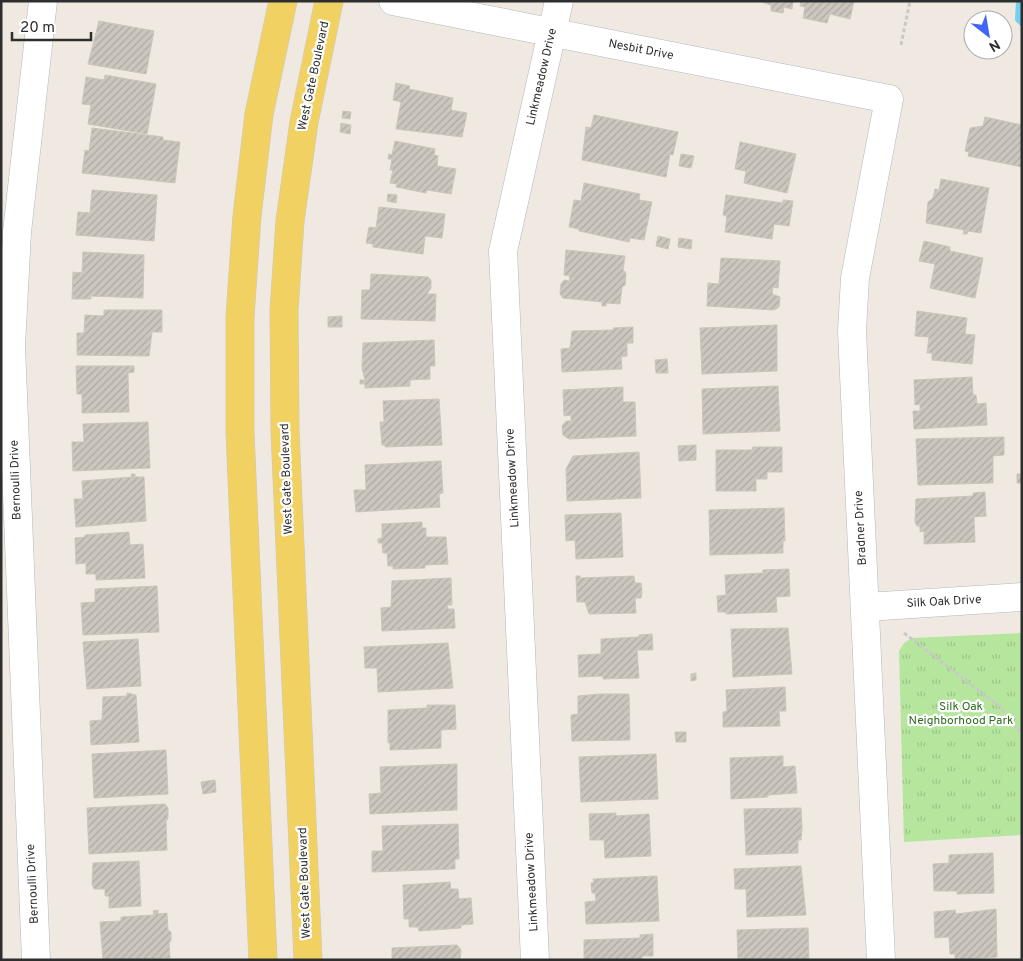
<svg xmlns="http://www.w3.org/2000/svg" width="1023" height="961" viewBox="0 0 1023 961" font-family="Overpass,sans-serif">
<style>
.grass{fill:url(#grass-tufts)}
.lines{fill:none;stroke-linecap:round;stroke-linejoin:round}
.stream{stroke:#75cff0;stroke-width:8}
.building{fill:url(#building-hatch);stroke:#cbc5ba}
.minor-casing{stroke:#b4b7c1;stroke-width:29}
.major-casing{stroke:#c9c9c9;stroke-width:29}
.path{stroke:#c9c9c9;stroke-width:3;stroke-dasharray:4 2.5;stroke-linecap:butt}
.minor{stroke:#fff;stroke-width:28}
.major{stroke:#f2d163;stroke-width:28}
.labels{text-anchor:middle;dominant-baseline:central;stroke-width:4.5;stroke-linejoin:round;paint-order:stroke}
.street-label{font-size:12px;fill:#2e2e2e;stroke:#fff}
.park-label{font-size:12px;fill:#2c6e1b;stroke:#fff}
</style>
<defs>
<pattern id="grass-tufts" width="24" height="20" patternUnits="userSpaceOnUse" patternTransform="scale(1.25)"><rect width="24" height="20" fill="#b6e59e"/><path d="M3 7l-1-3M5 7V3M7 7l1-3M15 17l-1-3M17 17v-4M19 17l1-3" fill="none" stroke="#9dc588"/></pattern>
<pattern id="building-hatch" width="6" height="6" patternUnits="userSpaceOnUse" patternTransform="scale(1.25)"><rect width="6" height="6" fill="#cbc7bf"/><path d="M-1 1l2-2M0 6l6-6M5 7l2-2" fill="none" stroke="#afaba4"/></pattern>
</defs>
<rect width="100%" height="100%" fill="#efe9e1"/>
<path class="grass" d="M1022 633V835L904 842 899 651 904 643 912 638Z"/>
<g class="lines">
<path class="stream" d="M1020 1 1019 19 1022 22"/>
</g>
<path class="building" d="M758 1H793L792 9 784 7 783 13 771 11V5Z
M801 1H854L850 19 830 14 827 23 803 18 805 7 800 6Z
M99 21 154 31 146 74 88 64Z
M105 75 156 84 147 134 88 124 91 105 82 104 86 77 104 80Z
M396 83 410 86 409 89 453 98 451 110 467 113 462 137 396 129 401 102 393 100Z
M343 111 351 112 350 119 342 118Z
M594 115 678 132 673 155 670 154 666 177 582 160 586 127 591 128Z
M985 117 1022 125V167L968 156 969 152 965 151 970 128 983 126Z
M341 123 351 125 350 134 340 132Z
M92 128 163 137V140L180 142 175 183 82 173 85 150 89 151Z
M395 141 435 149 434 155 438 156 437 166 456 169 451 194 427 190 426 193 396 187 397 184 390 183 393 170H390L392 159H388L389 154 392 155Z
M740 142 796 154 787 193 744 183 746 171 735 169Z
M681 154 694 156 691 168 679 166Z
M941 179 989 188 981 233 968 231 967 234H963L964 230 926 223 928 202 933 198 935 189 939 190Z
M584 183 640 194 639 200 652 202 644 240 630 238 629 242 579 231V229L569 227 574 200 581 201Z
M92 190 157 195 154 241 76 235 78 212 90 213Z
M388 194 397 195 396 203 387 201Z
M726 195 783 203V200L793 201 789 226 774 224 772 239 725 232 727 216 723 215Z
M379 207 445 214 442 238 425 236 423 254 373 247V244L366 243 369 227 376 228Z
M658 236 670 239 668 249 656 246Z
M679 238 692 240 691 249 678 247Z
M924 241 950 247V251L983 258 975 298 930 288 935 264 919 261Z
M566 250 625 256 623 270 626 273 625 285 622 287 620 304 606 303V306H602V302L563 298 560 294 561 284 564 280 569 281 570 276 564 275Z
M83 252 144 255 143 298 91 296V299H72L73 272 82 273Z
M721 258 780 261 778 288 773 287 772 294 780 297 779 307 774 310 707 306 708 283 719 284Z
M371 274 428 277 431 280V288L427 294H436L435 321 361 319 362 290H370Z
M104 310H162V332H152L149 356 77 355V333H84L85 315 104 316Z
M917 311 967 318 965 334 975 335 972 364 932 360V353H927L929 337 915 336Z
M342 316V327H328V317Z
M777 325V371L702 374 700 328Z
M633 327V343H627V356L621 357 622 369 562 372 561 349 570 348 572 331 614 330 613 328Z
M434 340 435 366H430V379L410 380V386L365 388V384H360V380H365L362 368 363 343Z
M667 359 668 373H656L655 360Z
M76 366H134V372L128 373 129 412 82 413V394H77Z
M972 377 973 395H976L977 404 986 403 987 425 914 429 913 411H920V404L915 405 914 380Z
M778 386 780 431 703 434 702 389Z
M623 387V402H635L636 436 569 439 563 435 562 426 566 421H571V415L564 416 563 390Z
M439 399 442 445 385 447V445H382L380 422H384L383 401Z
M148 422 150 468 73 471 72 442H84L83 424Z
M1004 437V455L993 456V483L918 485 916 439Z
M696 445V460L679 461 678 446Z
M753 447H782V472H767V479H756V491H716V450H752Z
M639 452 641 498 567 501 566 469 573 456Z
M441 461 443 493 439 494 440 507 356 512 354 490H366L365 465Z
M131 474H135V477H144L146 521 76 527 74 499H83L82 481 132 477Z
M1017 474H1022V483H1017Z
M985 492 986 516 974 517 975 542 924 544V531L920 532V526H917L915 522 916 499 973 496V493Z
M784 508 785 541H783V553L710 555 709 510Z
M621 513 623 557 576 559 575 540 566 541 565 515Z
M422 522V528H426V537H446L448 564 425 565V568L393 569V566H388L387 553H383L382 543H378V539L382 538V524Z
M129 532 130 545 143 544 145 578 96 580V574H86V563L76 564 75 538 85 537V535Z
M789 569 790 596 776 597 777 612 726 614V612H718L717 596 726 595 725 575 763 573V570Z
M576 576H580V578L634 576 635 583H641L642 593 641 598H635L636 613 589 614 585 602H577Z
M451 578 452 605H447L448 609H454L455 628 382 631 381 608 391 607 392 581Z
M157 586 159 632 83 635 81 603 95 602V589Z
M788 628 792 674 733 677 731 629Z
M652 634 653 650H637L639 678 603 679V676L579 677 578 655 601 654V639L639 637V635Z
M138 639 141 686 87 689 83 642Z
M448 643 453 688 378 692 377 668H365L364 647Z
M696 673V680L691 681V674Z
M785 687 786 711H779L780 726 723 727V712L727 711 726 690Z
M127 693 136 695 139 742 91 745 90 721 102 720 103 697 127 696Z
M599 694H629L630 740 572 741 571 719V715L578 714V696Z
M427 705H455L456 729 441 730V748L390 750V742L388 743V710L427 708Z
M675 732H686V742H676Z
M166 750 168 794 94 798 92 754Z
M656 754 658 799 581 802 579 757Z
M783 756V767L795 766 797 793 768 795V797L731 799 730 758Z
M457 764V810L370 814 369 794 381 793 380 767Z
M215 780 216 792 203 794 201 782Z
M165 804 168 808V818L166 821 167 850 89 854 87 808Z
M801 808 802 829 801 840H798V853L746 855 744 809Z
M616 813V816L649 814 651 856 605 858 604 840H590L589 814Z
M458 824 459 859H455V869L372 872V851H383L382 826Z
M993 853 994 893 957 894V891H934L933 864 949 863V855Z
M139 861 141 906 109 908V896H105V889H94L92 884 93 863Z
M801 866 806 915 747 917 746 889H735L734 869Z
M657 876 659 921 586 924 585 902 596 901 595 893H592L591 883H594L593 879Z
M450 882 451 889H458L459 899 471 898 473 924 461 925V928L419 931 418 927H409V919H404L403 885Z
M996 909 997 957 955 960V954H950L949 937 935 938 934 912 955 910 956 914Z
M158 910V914L167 913 168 930 171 932V940L169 943 170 958 103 960 100 922 121 921V917L154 915 153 911Z
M808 928 809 960H738L737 930Z
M653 934V956H642V960H584V940L640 938V935Z
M457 945 461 950 460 960H392V948Z"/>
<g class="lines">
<defs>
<path id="minor" d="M393 1 889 99 855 278 852 331 881 960
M866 607 1022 597
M36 960 11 346 17 232 43 1
M535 960 503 251 559 1"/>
<path id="major" d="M263 960 240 432V317L247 216 259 114 283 1
M308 960 285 431 284 311 290 221 304 122 329 1"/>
</defs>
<use href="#minor" class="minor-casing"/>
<use href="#major" class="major-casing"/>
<path class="path" d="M901 45 910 1
M904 633 999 706 1022 734"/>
<use href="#minor" class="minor"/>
<use href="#major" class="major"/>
</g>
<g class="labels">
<g class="street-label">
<text transform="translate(641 50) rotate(11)">Nesbit Drive</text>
<text transform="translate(314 76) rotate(-78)">West Gate Boulevard</text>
<text transform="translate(542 77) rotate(-77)">Linkmeadow Drive</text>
<text transform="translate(513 478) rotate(-93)">Linkmeadow Drive</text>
<text transform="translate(287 479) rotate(-92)">West Gate Boulevard</text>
<text transform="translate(16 480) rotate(-92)">Bernoulli Drive</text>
<text transform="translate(861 528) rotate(-93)">Bradner Drive</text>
<text transform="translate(944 602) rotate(-3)">Silk Oak Drive</text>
<text transform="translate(532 882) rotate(-93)">Linkmeadow Drive</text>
<text transform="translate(305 883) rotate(-92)">West Gate Boulevard</text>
<text transform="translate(33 884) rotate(-93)">Bernoulli Drive</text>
</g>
<g class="park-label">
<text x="961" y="707">Silk Oak<tspan x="961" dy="14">Neighborhood Park</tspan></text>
</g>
</g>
<rect width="1023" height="961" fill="none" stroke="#2e2e2e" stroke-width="5"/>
<g transform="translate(988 35) rotate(149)"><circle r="24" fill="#ffffff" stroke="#ababab"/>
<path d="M0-4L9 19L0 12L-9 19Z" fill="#4264fb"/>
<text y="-8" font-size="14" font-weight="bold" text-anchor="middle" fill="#2e2e2e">N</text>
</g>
<path d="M12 32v8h79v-8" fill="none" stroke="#2e2e2e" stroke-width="2.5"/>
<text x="20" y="32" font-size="15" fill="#2e2e2e" stroke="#ffffff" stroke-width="4" paint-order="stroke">20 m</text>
</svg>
